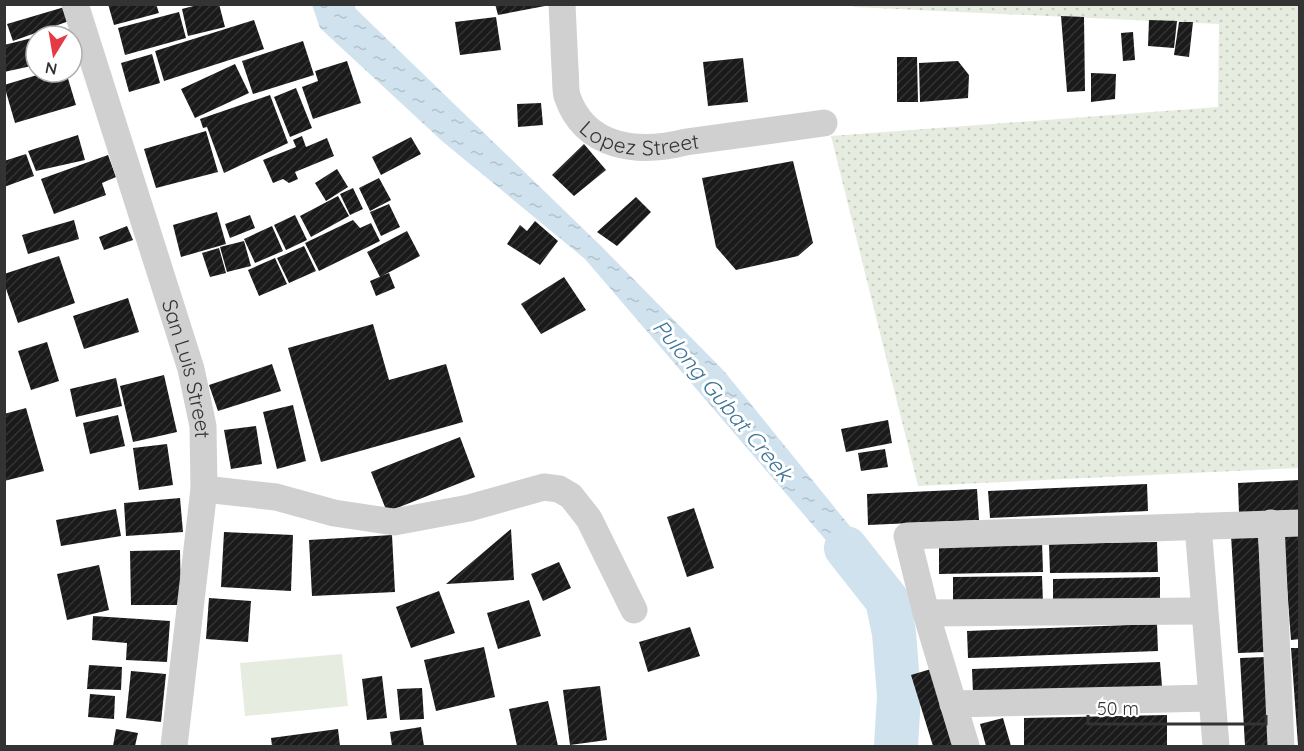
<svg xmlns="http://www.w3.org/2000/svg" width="1304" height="751" viewBox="0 0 1304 751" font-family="Quicksand,sans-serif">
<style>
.grass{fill:url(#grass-dots)}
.green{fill:#e6ecdf}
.water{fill:url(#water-ripples)}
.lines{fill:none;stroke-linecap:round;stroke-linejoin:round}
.river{stroke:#cfe2ee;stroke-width:44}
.building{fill:url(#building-hatch)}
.minor{stroke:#d0d0d0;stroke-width:27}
.labels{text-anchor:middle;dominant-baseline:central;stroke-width:6;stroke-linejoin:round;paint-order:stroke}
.street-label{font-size:21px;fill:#333;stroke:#fff}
.water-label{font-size:22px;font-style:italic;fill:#3f7597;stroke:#fff}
</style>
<defs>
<pattern id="grass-dots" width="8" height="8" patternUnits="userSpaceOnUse" patternTransform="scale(1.5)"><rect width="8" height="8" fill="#e6ecdf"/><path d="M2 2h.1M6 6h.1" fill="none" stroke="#c6cbc0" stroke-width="1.8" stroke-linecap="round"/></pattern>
<pattern id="water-ripples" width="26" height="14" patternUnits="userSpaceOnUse" patternTransform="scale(1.5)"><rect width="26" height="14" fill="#cfe2ee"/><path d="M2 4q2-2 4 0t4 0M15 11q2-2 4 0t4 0" fill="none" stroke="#b2c2cd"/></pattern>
<pattern id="building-hatch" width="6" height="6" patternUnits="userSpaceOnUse" patternTransform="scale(1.5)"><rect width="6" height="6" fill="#1a1a1a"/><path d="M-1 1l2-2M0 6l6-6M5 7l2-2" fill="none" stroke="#333"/></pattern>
</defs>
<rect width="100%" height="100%" fill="#fff"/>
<path class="grass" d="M854 5H1299V468L918 486 831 136 1218 107 1219 24 854 7Z"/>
<path class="green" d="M342 654 348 706 245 716 240 663Z"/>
<path class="water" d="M312 5H354L356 9 600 245 724 371 870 551 906 669 913 702 909 746H886L883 607 585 259 442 141 320 28Z"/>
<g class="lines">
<path class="river" d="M846 548 887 600 894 633 899 696 896 746"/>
</g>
<path class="building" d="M108 4H156L159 13 114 25Z
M201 4H219L225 27 188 36 182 9Z
M495 4H545V6L498 15Z
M68 6 69 21 13 41 7 24Z
M179 12 186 38 125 55 118 28Z
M1061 16 1084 17 1085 91 1067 92Z
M496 17 501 50 460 55 455 22Z
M254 20 264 49 164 81 155 51Z
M1149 20 1177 21 1174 48 1148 46Z
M1179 22H1193L1189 57 1174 55Z
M71 29 78 55 72 56V36H44Z
M1133 32 1135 60 1123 61 1121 33Z
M36 37V65L4 72V45Z
M303 41 314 75 253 94 242 61Z
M152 54 160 83 129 92 121 63Z
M897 57H917L918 102H897Z
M743 58 748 102 708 106 703 62Z
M347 61 361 103 313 119 302 87 318 81 315 71Z
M958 61 969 75 968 98 920 102 919 63Z
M235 64 249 93 195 118 181 89Z
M47 72H66L76 105 15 123 4 85Z
M1091 73 1116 74 1115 99 1091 102Z
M296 88 312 128 290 137 274 97Z
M270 95 288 143 224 173 207 127 203 128 200 119Z
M541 103 543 125 518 127 517 104Z
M206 131 218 172 156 188 144 149Z
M78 135 85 160 36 171 28 151Z
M302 136 306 147 327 138 334 156 295 172 298 179 289 183 283 179 273 183 263 160 296 147 293 140Z
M411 137 421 154 381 175 372 157Z
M584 144 606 170 574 196 552 175Z
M26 154 34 176 4 187V161Z
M108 155 116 177 102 183 106 195 54 214 41 179Z
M793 161 813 243 798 256 736 270 716 247 702 178Z
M337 169 348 187 326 201 315 183Z
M379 178 391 200 370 211 359 188Z
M353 188 363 209 350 215 340 194Z
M338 196 349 216 311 237 300 216Z
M636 197 651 212 617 246 597 232Z
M389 204 400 227 381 236 370 212Z
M217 212 226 244 181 257 173 225Z
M250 215 255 228 230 238 225 224Z
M295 215 307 240 286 250 274 225Z
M74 220 79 239 28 254 22 235Z
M353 220 360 228 371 223 380 241 319 271 305 243Z
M535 221 558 241 540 265 507 244 520 225 527 231Z
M127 226 133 240 104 250 99 237Z
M272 226 283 251 255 263 244 239Z
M407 231 420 256 380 277 367 252Z
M244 241 251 266 227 272 220 247Z
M304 246 316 271 289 283 277 258Z
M219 248 226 273 210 277 202 253Z
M59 256 75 303 18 323 4 283V274Z
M275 258 287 284 259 296 248 270Z
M389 273 395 288 376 296 370 281Z
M564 277 586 310 541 334 521 304Z
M128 298 139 332 84 349 73 316Z
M373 324 389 380 446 364 463 422 321 462 288 348Z
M47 342 59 381 31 390 18 351Z
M272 364 281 391 218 411 209 385Z
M164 375 177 432 133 442 120 386Z
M116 378 122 406 76 417 70 389Z
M293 405 306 461 277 469 263 412Z
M26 408 44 471 4 481V414Z
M118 415 125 446 90 454 83 423Z
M888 420 892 443 846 452 841 429Z
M256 426 262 464 231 469 224 430Z
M460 437 475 477 387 512 371 472Z
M167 444 173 485 139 490 133 448Z
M885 449 888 467 861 471 858 453Z
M1300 480V510L1239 513 1238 483Z
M1147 484 1148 511 990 518 988 491Z
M977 489 979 520 868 525 867 494Z
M180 498 183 532 126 536 124 503Z
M694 508 714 568 687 577 667 517Z
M116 509 121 536 61 546 56 520Z
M511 529 514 580 446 584Z
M224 532 293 535 291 591 221 587Z
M1258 533 1266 652 1238 653 1231 535Z
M1300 533V639L1291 640 1283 535Z
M392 535 395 592 312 596 309 540Z
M1042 541 1043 572 939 574V543Z
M1157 542 1158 572 1050 573 1049 544Z
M180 550 181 605H131L130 551Z
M559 562 571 588 543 601 531 574Z
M99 565 109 610 67 620 57 574Z
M1042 576 1043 603 953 605V577Z
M1160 577V605L1053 603V579Z
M439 591 455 633 411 648 396 607Z
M209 598 251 601 248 642 206 639Z
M529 600 541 636 498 649 487 613Z
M93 616 170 621 167 662 126 660 127 643 92 640Z
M1157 624 1158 651 968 658 967 631Z
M690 627 700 656 648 672 639 642Z
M484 647 495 697 436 711 424 660Z
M1291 648H1300V745H1298Z
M1266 657 1272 746H1245L1240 658Z
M1160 662 1162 686 973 693 972 669Z
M89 665 122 667 121 690 87 689Z
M931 669 955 746H933L911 675Z
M131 671 166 674 161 722 126 718Z
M382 676 387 718 367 720 362 679Z
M600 686 607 740 570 745 563 690Z
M422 688 424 719 400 720 397 689Z
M90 694 115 696 114 719 88 717Z
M548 701 558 746H517L509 709Z
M1167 715V746H1024V718Z
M1003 718 1011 746H986L980 724Z
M421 727 424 746H392L390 732Z
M116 729 138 733 135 746H113Z
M338 729 340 746H272L271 738Z"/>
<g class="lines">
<g class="minor">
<path id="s1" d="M75 4 191 369 203 426 204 489 174 746"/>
<path id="s2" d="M562 4C563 26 564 47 565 69 566 77 565 88 567 96 585 149 639 154 686 142L824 123"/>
<path d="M204 489 276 497 334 513 394 522 469 508 544 487 559 489 571 496 589 519 634 610"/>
<path d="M1271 523 1281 746"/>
<path d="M1198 526 1216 746"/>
<path d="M926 613 1204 611"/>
<path d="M953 704 1211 698"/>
<path d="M966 746 926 613 907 536 1300 523"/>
</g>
</g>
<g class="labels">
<g class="street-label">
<text stroke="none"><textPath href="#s2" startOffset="186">Lopez Street</textPath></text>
<text stroke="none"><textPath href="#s1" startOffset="382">San Luis Street</textPath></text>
</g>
<g class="water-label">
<text transform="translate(723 400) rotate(50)">Pulong Gubat Creek</text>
</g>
</g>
<rect width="1304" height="751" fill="none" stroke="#333333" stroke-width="12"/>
<g transform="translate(54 54) rotate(191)"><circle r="28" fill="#ffffff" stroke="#adadad" stroke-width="1.5"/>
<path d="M0-4.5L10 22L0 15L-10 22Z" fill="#e63946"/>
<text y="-9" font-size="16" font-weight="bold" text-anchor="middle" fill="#333333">N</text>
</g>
<path d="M1088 715v9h178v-9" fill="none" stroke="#333333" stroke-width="3"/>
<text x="1097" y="715" font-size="18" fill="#333333" stroke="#ffffff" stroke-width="4.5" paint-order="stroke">50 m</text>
</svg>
